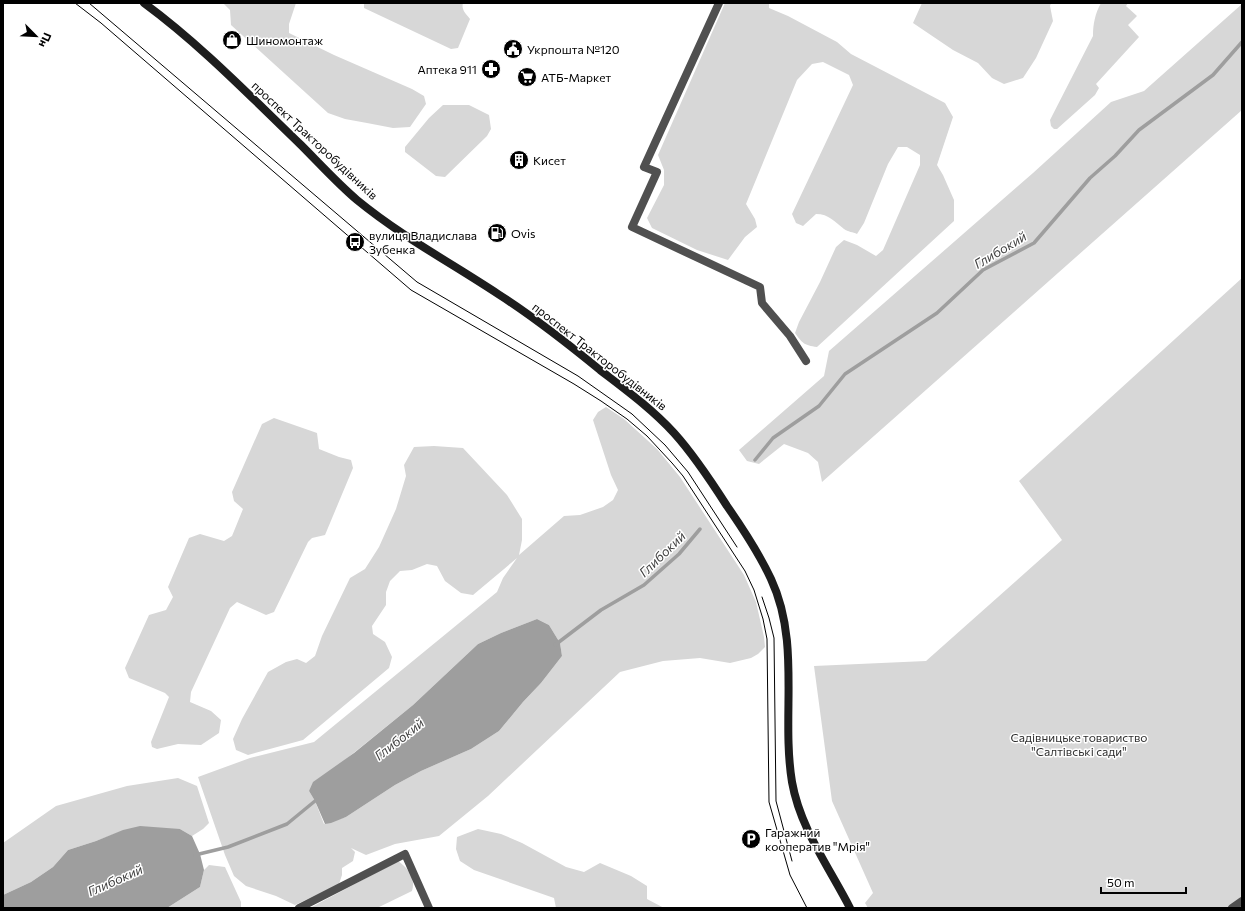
<svg xmlns="http://www.w3.org/2000/svg" width="1245" height="911" viewBox="0 0 1245 911" font-family="Commissioner,sans-serif">
<style>
.green{fill:#d7d7d7;fill-rule:evenodd}
.water{fill:#9e9e9e}
.lines{fill:none;stroke-linecap:round;stroke-linejoin:round}
.stream{stroke:#9e9e9e;stroke-width:3.5}
.street{stroke:#505050;stroke-width:8}
.secondary{stroke:#1d1d1d;stroke-width:8}
.tram{stroke:#000;stroke-width:1}
.labels{text-anchor:middle;dominant-baseline:central;stroke-width:3;stroke-linejoin:round;paint-order:stroke}
.poi-label{font-size:12px;fill:#000;stroke:#fff;text-anchor:start}
.street-label{font-size:12px;fill:#000;stroke:#fff}
.park-label{font-size:12px;fill:#2e2e2e;stroke:#fff}
.water-label{font-size:13px;font-style:italic;fill:#3f3f3f;stroke:#fff}
</style>
<rect width="100%" height="100%" fill="#fff"/>
<path class="green" d="M223 3H296L289 24V33L334 55 412 89 424 96 426 104 410 127 393 128 367 123 345 119 328 113 231 25 230 10Z
M364 3H463C461 10 466 14 470 19L458 48 451 49 364 8Z
M725 3H769V8L788 16 837 42 851 54 945 103 953 117 937 165 943 175 954 200V221L817 347C804 345 803 344 795 333L799 322 820 282 836 247 844 240 857 245 876 256 883 250 920 165V155L907 147H898L888 164 864 223 857 234C853 232 848 232 844 229 835 222 829 214 816 214L803 226 796 223 792 214 853 85 849 75 823 62 812 64 797 80 746 204 755 219 757 227 745 237 728 260 697 250 652 228 647 218 664 185V170L658 155Z
M922 3H1051L1050 6 1053 21 1036 58 1023 78 1004 84 992 78 978 63 953 50 913 23Z
M1101 3H1128L1126 6 1137 16 1128 25 1139 37 1096 84 1099 88 1095 95 1057 129H1054L1051 126 1050 120 1093 36C1093 24 1095 14 1101 3Z
M1242 4V110L822 482 818 462 808 453 784 444 759 464 747 461 739 450 824 376 829 351 1033 173 1111 102 1144 91Z
M443 105H469L489 115 491 129 487 136 445 177 436 176 405 152V147L429 118Z
M1242 278V908H868L865 903 873 893 832 801 814 666 926 661 1062 540 1019 481Z
M606 407 624 419 657 449 680 477 744 575 756 602 764 637 765 647 758 654 751 658 730 663 700 658 663 661 620 672 488 796 439 836 395 844 366 855 351 848 355 852 353 861 342 868V875L339 884 295 905 276 896 246 886 234 876 225 855 198 777 250 758 314 742 497 592 503 578 517 558 473 595 461 593 445 581 437 566 427 564 412 570 400 571 390 581 386 592V605L372 626 373 634 385 642 392 657 389 668 303 740 248 755 236 750 233 739 242 719 268 672 286 662 297 659 306 663 315 656 322 636 350 578 365 569 379 547 396 509 406 476 404 465 414 447 434 446 463 448 507 495 522 519V540L519 555 564 516 580 515 603 507 613 500 618 490 611 475 593 420 598 412ZM537 619 549 625 560 643 562 656 541 683 523 702 499 731 471 749 421 771 395 785 346 817 324 824 315 801 309 791 335 768 413 705 478 644 501 633Z
M274 418 317 433 319 449 339 457 351 460 353 468 325 535 312 538 308 542 274 612 266 615 237 602 230 608 191 692 190 702 211 711 221 720 219 733 201 745 178 744 157 749 152 747 151 742 169 697 165 693 129 678 125 668 149 615 166 610 173 597 168 587 189 538 200 534 224 541 232 536 243 509 234 501 232 492 262 424Z
M178 778 197 786 209 823 203 829 192 836 180 829 125 830 96 841 68 850 53 867 31 882 3 895V843L56 806 127 786Z
M478 829 501 834 522 843 566 867 584 872 600 863 631 876 647 886V899L664 908H556L554 898 474 870 460 861 456 849 457 837Z
M398 861C408 868 416 878 412 891L377 908H310Z
M209 865 225 867 241 902V908H167L200 887 204 870Z"/>
<path class="water" d="M537 619 549 625 560 643 562 656 541 683 523 702 499 731 471 749 421 771 395 785 346 817 331 823 325 824 315 801 309 791 313 782 354 753 413 705 478 644 501 633Z
M140 826 180 829 192 836 200 854 204 870 200 887 167 908H3V895L31 882 53 867 68 850 96 841 123 830Z"/>
<g class="lines">
<path class="stream" d="M755 460 773 438 819 406 845 374 937 313 983 270 1034 243 1090 178 1115 156 1139 130 1213 75 1242 42
M555 645 601 610 644 585 679 554 700 529
M195 855 228 847 287 824 315 801 319 800"/>
<path class="street" d="M719 3 644 167 657 172 632 227 760 287 762 303 790 336 806 361
M299 908 405 854 429 908
M1232 908 1242 901"/>
<path class="secondary" d="M144 3C201 45 250 96 301 145 319 163 337 183 357 200 401 236 451 263 498 294 534 317 567 343 600 370 626 390 652 409 674 433 694 455 711 481 727 506 743 529 759 553 771 579 801 643 781 715 792 782 800 828 829 867 850 908"/>
<path class="tram" d="M75 3 101 23 411 290 574 384 601 401 627 419 647 436 672 463 683 476 745 571 754 590 763 619 767 639 769 802 790 875 807 908
M89 3 417 282 578 376 632 414 665 445 688 472 737 547
M762 597 769 618 774 638 776 801 792 861"/>
</g>
<defs>
<symbol id="shop-disc" viewBox="-11 -11 22 22"><circle r="9.5" fill="#000" stroke="#fff"/><path d="M-5-2.5h2.3a2.7 3.5 0 0 1 5.4 0H5L5.5 6h-11ZM-1.5-2.5h3a1.5 2.3 0 0 0-3 0Z" fill="#fff"/></symbol>
<symbol id="civic-disc" viewBox="-11 -11 22 22"><circle r="9.5" fill="#000" stroke="#fff"/><path d="M-.6-6.5H3V-4.5H.6V-3L4-1V1h2V6H-6V1h2V-1L-.6-3ZM-1.2 2.5V6h2.4V2.5Z" fill="#fff"/></symbol>
<symbol id="pharmacy-disc" viewBox="-11 -11 22 22"><circle r="9.5" fill="#000" stroke="#fff"/><path d="M-2-6h4v4h4v4h-4v4h-4v-4h-4v-4h4Z" fill="#fff"/></symbol>
<symbol id="supermarket-disc" viewBox="-11 -11 22 22"><circle r="9.5" fill="#000" stroke="#fff"/><path d="M-6-5.5h2.5l.6 2H6L4.5 2H-2.5L-4.4-4H-6ZM-1.5 3.2a1.3 1.3 0 1 0 .1 0ZM3 3.2a1.3 1.3 0 1 0 .1 0Z" fill="#fff"/></symbol>
<symbol id="building-disc" viewBox="-11 -11 22 22"><circle r="9.5" fill="#000" stroke="#fff"/><path d="M-4-6H4V6H1V3H-1V6H-4ZM-2.5-4.3h1.7v1.8h-1.7ZM.8-4.3h1.7v1.8H.8ZM-2.5-1h1.7V.8h-1.7ZM.8-1h1.7V.8H.8Z" fill="#fff"/></symbol>
<symbol id="fuel-disc" viewBox="-11 -11 22 22"><circle r="9.5" fill="#000" stroke="#fff"/><path d="M-5.5-6h7V0h2V4h1.3V-2.5L3-4.5l.8-.8L6-3V5H2.5V1h-1V6h-7ZM-4.2-4.7v3.2H.2V-4.7Z" fill="#fff"/></symbol>
<symbol id="bus-disc" viewBox="-11 -11 22 22"><circle r="9.5" fill="#000" stroke="#fff"/><path d="M-5-6H5V4H4V6H2V4H-2V6H-4V4H-5ZM-3.5-4V0h7V-4ZM-3.5 1.2v1.5H-2V1.2ZM2 1.2v1.5H3.5V1.2Z" fill="#fff"/></symbol>
<symbol id="parking-disc" viewBox="-11 -11 22 22"><circle r="9.5" fill="#000" stroke="#fff"/><path d="M-3.5-5.5H1a3.5 3.5 0 0 1 0 7H-1V5.5H-3.5ZM-1-3.4V-.6H.8a1.4 1.4 0 0 0 0-2.8Z" fill="#fff"/></symbol>
</defs>
<g fill-rule="evenodd">
<use href="#shop-disc" x="221" y="29" width="22" height="22"/>
<use href="#civic-disc" x="502" y="38" width="22" height="22"/>
<use href="#pharmacy-disc" x="480" y="58" width="22" height="22"/>
<use href="#supermarket-disc" x="516" y="66" width="22" height="22"/>
<use href="#building-disc" x="508" y="149" width="22" height="22"/>
<use href="#fuel-disc" x="486" y="222" width="22" height="22"/>
<use href="#bus-disc" x="344" y="231" width="22" height="22"/>
<use href="#parking-disc" x="740" y="828" width="22" height="22"/>
</g>
<g class="labels">
<g class="poi-label">
<text x="246" y="40">Шиномонтаж</text>
<text x="527" y="49">Укрпошта №120</text>
<text x="477" y="69" text-anchor="end">Аптека 911</text>
<text x="541" y="77">АТБ-Маркет</text>
<text x="533" y="160">Кисет</text>
<text x="511" y="233">Ovis</text>
<text x="369" y="235">вулиця Владислава<tspan x="369" dy="14">Зубенка</tspan></text>
<text x="765" y="832">Гаражний<tspan x="765" dy="14">кооператив "Мрія"</tspan></text>
</g>
<g class="street-label">
<text transform="translate(315 140) rotate(43)">проспект Тракторобудівників</text>
<text transform="translate(600 356) rotate(38)">проспект Тракторобудівників</text>
</g>
<g class="park-label">
<text x="1079" y="737">Садівницьке товариство<tspan x="1079" dy="14">"Салтівські сади"</tspan></text>
</g>
<g class="water-label">
<text transform="translate(1000 250) rotate(-31)">Глибокий</text>
<text transform="translate(662 554) rotate(-44)">Глибокий</text>
<text transform="translate(399 739) rotate(-38)">Глибокий</text>
<text transform="translate(115 880) rotate(-24)">Глибокий</text>
</g>
</g>
<rect width="1245" height="911" fill="none" stroke="#000000" stroke-width="8"/>
<g transform="translate(36 36) rotate(114)" stroke="#ffffff" stroke-width="3" paint-order="stroke">
<path d="M0-3L7 15L0 10L-7 15Z" fill="#000000"/>
<text y="-6" font-size="11" font-weight="bold" text-anchor="middle" fill="#000000">Пн</text>
</g>
<path d="M1101 887v6h85v-6" fill="none" stroke="#000000" stroke-width="2"/>
<text x="1107" y="887" font-size="12" fill="#000000" stroke="#ffffff" stroke-width="3" paint-order="stroke">50 m</text>
</svg>
